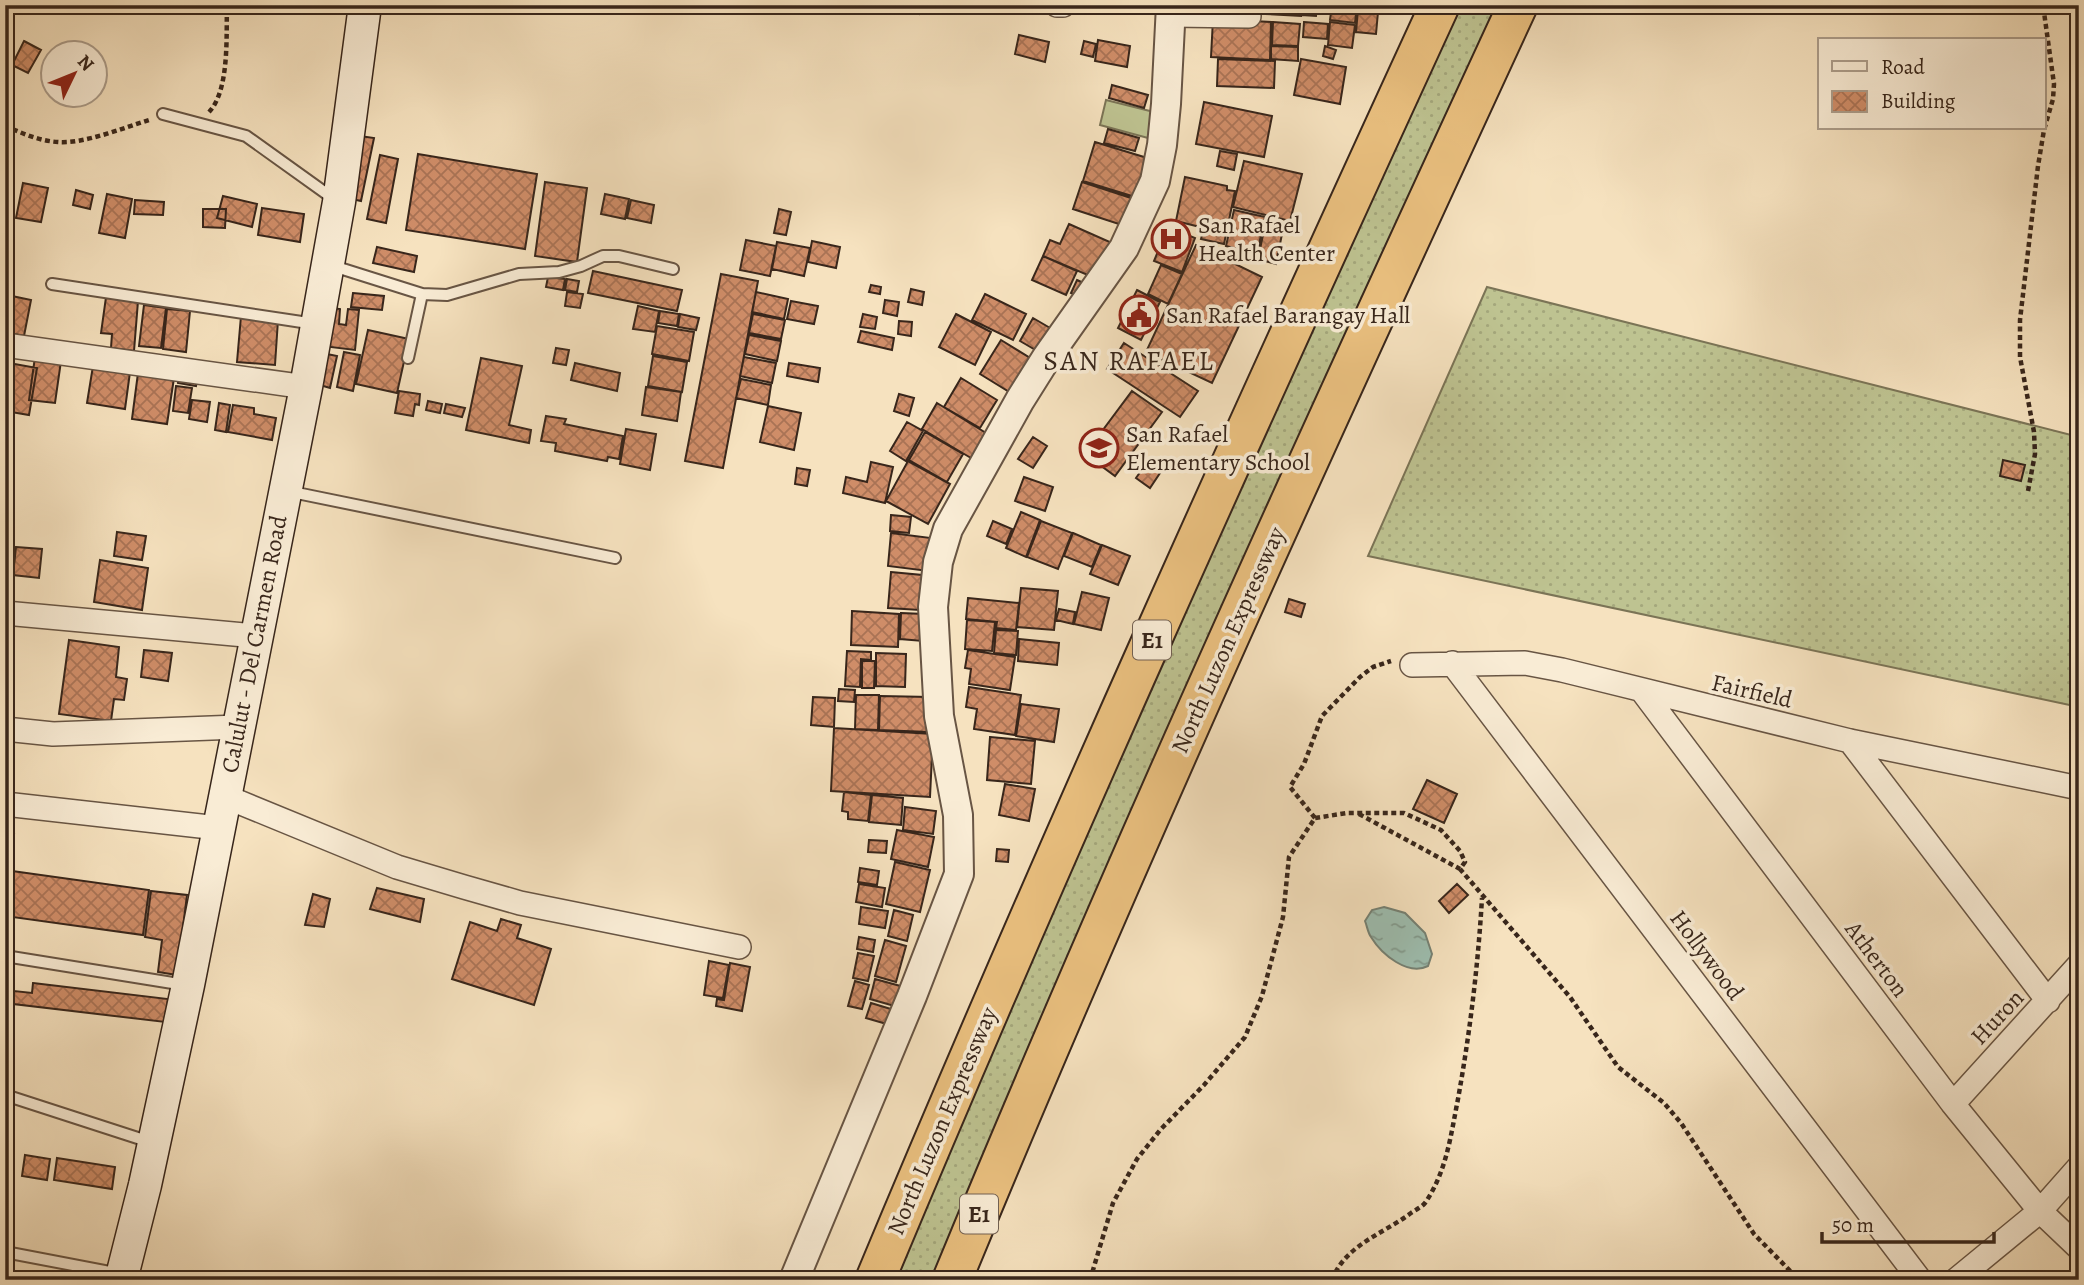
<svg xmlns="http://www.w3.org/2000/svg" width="2084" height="1285" viewBox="0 0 2084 1285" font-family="Alegreya,serif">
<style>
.grass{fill:url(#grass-dots);stroke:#7b7456;stroke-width:2}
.pitch{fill:#bec391;stroke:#7b7456;stroke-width:2}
.water{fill:url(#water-ripples);stroke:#758174;stroke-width:2}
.building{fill:url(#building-cross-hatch);stroke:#38261b;stroke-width:2}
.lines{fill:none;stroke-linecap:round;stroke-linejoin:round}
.service-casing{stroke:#685544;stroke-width:14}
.minor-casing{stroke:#685544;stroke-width:26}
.tertiary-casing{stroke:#685544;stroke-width:32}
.secondary-casing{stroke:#38261b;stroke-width:35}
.motorway-casing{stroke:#38261b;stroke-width:42}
.path{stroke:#38261b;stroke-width:4.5;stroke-dasharray:5 3.5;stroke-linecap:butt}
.service{stroke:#f9ecd5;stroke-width:10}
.minor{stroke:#f9ecd5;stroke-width:23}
.tertiary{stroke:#f9ecd5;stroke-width:28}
.secondary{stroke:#f9ecd5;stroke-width:32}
.motorway{stroke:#ebc180;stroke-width:38}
.labels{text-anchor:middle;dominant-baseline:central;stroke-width:7;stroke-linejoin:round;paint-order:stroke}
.shield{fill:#f9ecd5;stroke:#726153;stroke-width:2}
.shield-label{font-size:23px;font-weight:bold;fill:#38261b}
.poi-label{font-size:24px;fill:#38261b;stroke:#f9ecd5;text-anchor:start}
.street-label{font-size:24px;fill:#38261b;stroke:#f9ecd5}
.quarter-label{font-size:28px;letter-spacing:2px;fill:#38261b;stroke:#f9ecd5}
</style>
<defs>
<pattern id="grass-dots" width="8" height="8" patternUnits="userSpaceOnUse" patternTransform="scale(1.75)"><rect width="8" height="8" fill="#bec391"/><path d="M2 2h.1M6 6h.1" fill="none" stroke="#a4a77c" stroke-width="1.8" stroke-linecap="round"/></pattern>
<pattern id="water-ripples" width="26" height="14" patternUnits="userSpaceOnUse" patternTransform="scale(1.75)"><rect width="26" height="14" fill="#9dbeb0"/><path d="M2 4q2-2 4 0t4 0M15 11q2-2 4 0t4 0" fill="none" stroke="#819a8e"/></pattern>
<pattern id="building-cross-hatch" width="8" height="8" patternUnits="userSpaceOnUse" patternTransform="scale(1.75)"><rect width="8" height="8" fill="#cf8d68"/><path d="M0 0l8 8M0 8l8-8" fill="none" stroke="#a97355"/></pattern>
</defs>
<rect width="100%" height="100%" fill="#f6e2bf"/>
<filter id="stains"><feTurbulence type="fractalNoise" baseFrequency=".00286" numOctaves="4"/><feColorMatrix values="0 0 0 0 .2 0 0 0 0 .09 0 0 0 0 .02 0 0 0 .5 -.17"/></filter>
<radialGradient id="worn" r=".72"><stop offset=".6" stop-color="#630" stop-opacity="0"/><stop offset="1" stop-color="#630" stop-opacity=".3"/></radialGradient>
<path class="grass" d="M1452 5H1498L934 1280H886Z
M1487 287 2079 437V707L1368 556Z"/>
<path class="pitch" d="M1106 100 1154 112 1148 138 1100 125Z"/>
<path class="water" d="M1384 907 1405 913 1425 933 1432 954 1428 966C1408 976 1382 955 1371 937 1368 933 1367 926 1365 921L1372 910Z"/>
<path class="building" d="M889 5H922L919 14Z
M1226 5H1301V16L1266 14V10L1226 7Z
M1303 5H1317L1316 16 1302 15Z
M1332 5H1357L1355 23 1330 20Z
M1358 10 1378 12 1376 34 1356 32Z
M1213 19 1271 22 1270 60 1211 57Z
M1273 22 1300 24 1298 46 1272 45Z
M1304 22 1328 24 1327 39 1303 37Z
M1330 22 1355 25 1352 48 1328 45Z
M1019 35 1049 42 1045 62 1015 54Z
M1098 40 1130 46 1127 67 1095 61Z
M24 41 41 50 28 73 12 65Z
M1084 41 1096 44 1093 57 1081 54Z
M1271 46 1298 47V61L1271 59Z
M1325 46 1336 50 1333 59 1323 56Z
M1218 59 1275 61 1274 88 1217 86Z
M1301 59 1346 67 1340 104 1294 95Z
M1112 85 1148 95 1144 108 1109 98Z
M1204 102 1272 116 1264 157 1196 144Z
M1108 129 1139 138 1135 151 1104 143Z
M360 136 374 138 361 201 347 198Z
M1095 142 1157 161 1145 200 1083 181Z
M1220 151 1237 154 1234 170 1217 166Z
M418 154 537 174 525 249 406 230Z
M380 155 398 159 386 223 367 219Z
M1244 161 1302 174 1290 221 1233 207Z
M1185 177 1227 186V190L1235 191 1224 244 1201 239 1204 228 1176 221Z
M545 182 587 188 577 262 535 256Z
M1082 182 1131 198 1122 225 1073 209Z
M23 183 48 188 41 222 16 218Z
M76 190 93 195 90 209 73 205Z
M107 194 132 199 125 238 99 233Z
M605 194 629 199 625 219 601 214Z
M223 196 257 204 252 227 217 218Z
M135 200 164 202 163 215 134 214Z
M631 200 654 205 651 223 627 218Z
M262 208 304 214 300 242 258 235Z
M203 209H226L225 228 203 227Z
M779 209 791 212 786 235 774 233Z
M1234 210 1265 217 1257 254 1226 246Z
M1069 224 1112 243 1097 279 1043 256 1050 240 1060 244Z
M1168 227 1195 238 1182 272 1154 261Z
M1264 230 1282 234 1276 264 1258 259Z
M746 240 776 246 770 276 740 270Z
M812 241 840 247 836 268 808 262Z
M777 242 810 248 804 276 772 269Z
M1196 245 1262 277 1212 383 1146 352Z
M377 247 417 256 414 272 373 263Z
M1043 256 1077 271 1066 295 1032 280Z
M1161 265 1182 274 1168 304 1148 294Z
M593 271 682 290 677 311 588 293Z
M721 274 758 281 723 468 685 461Z
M548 277 565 279 563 290 546 287Z
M567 279 579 281 577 292 565 290Z
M1077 280 1090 286 1084 299 1071 293Z
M871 285 881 287 880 294 869 292Z
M911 289 924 292 922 305 908 302Z
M1137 290 1160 302 1141 340 1118 328Z
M567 292 583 294 580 308 565 306Z
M756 292 788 299 784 319 752 312Z
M353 293 384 296 382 310 351 307Z
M985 294 1026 314 1013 340 972 320Z
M12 296 31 300 24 336 5 332Z
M106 297 138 301 134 351 111 348 112 334 101 333Z
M885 300 899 302 897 316 883 313Z
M791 301 818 306 814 324 787 319Z
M144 305 166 308 161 348 139 346Z
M638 306 659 311 655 332 633 329Z
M326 307 340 309 339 324 346 325 348 309 359 310 355 350 322 346Z
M167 309 190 311 186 352 163 349Z
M660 311 679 314 677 326 658 323Z
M680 314 699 318 696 330 678 327Z
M753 314 785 320 781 339 749 333Z
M863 314 877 317 875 329 860 327Z
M956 314 991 332 975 365 939 347Z
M241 316 278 320 275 365 237 362Z
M1033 318 1057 332 1044 355 1020 341Z
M899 321 912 322 911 336 898 334Z
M657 326 694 332 689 361 652 354Z
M368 330 409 339 397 393 356 384Z
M861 331 894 338 892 350 858 342Z
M749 335 781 341 777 361 745 354Z
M1001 340 1040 364 1019 398 980 374Z
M1124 343 1198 391 1180 417 1107 369Z
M556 348 569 350 566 365 553 363Z
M344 352 360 355 353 391 337 387Z
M327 354 337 356 330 388 320 385Z
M653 356 687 362 682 392 648 386Z
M35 357 61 361 55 403 29 400Z
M744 357 776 363 772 383 740 376Z
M481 358 522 366 509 425 531 430 529 443 466 430Z
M9 363 37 368 29 415 5 411V386Z
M575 363 620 373 617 391 571 380Z
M789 363 820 368 818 382 787 376Z
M93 366 130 372 125 409 87 403Z
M179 372 198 375 196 386 178 383Z
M138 373 174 378 167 424 132 419Z
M961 378 997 400 980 428 944 407Z
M741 379 771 385 768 405 736 398Z
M176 386 192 388 188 413 173 411Z
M646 387 681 392 677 421 642 415Z
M399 391 420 394 419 405 415 404 413 416 395 413Z
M1132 391 1162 412 1115 476 1085 454Z
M899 394 914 398 909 416 894 411Z
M192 400 210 402 207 422 189 419Z
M428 401 442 404 440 413 426 410Z
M219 403 230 405 226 432 215 430Z
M937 403 991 436 976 461 922 429Z
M446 404 465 408 462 417 444 413Z
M233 405 254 408V414L276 418 272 440 228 432Z
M768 406 801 413 794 450 760 442Z
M546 416 566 419 564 424 623 436 619 459 608 457 607 461 555 451 556 443 541 441Z
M907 422 923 431 906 461 890 451Z
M626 429 656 434 650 470 620 464Z
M925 432 963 454 947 482 909 460Z
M1033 437 1047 446 1033 468 1018 459Z
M2003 460 2025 465 2021 481 2000 476Z
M908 461 950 484 928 524 886 501Z
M1148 461 1162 470 1150 488 1136 478Z
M871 462 893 467 885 503 843 493 846 477 867 482Z
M797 468 810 470 807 486 795 484Z
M1024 477 1053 487 1045 511 1015 501Z
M1021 512 1040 520 1026 557 1006 548Z
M891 515 911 517 909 533 890 531Z
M993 521 1012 529 1006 544 987 536Z
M1041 521 1072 533 1058 569 1027 557Z
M117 532 146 536 142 560 114 556Z
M891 533 931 538 928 571 888 566Z
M1073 533 1101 545 1092 567 1064 556Z
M1102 545 1130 556 1118 585 1090 574Z
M16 547 42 549 39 578 13 575Z
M100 560 148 568 142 610 94 602Z
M891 572 922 575 920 610 888 608Z
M1021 588 1058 591 1054 630 1017 627Z
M1082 592 1109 598 1101 630 1074 624Z
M968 598 1019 603 1016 630 996 628 997 622 966 619Z
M1289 599 1305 604 1301 617 1285 612Z
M1059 609 1075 612 1073 624 1056 620Z
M852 611 899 614 898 647 851 645Z
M901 613 924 614 923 641 900 639Z
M967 620 995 622 992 651 965 649Z
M996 630 1018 631 1016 655 994 653Z
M1019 639 1059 643 1057 665 1018 661Z
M69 640 119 647 116 677 127 679 124 700 114 699 111 721 59 714Z
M144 650 172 653 168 681 141 677Z
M968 650 1015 657 1010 690 969 684 971 669 965 668Z
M847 651 871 652V660L861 659 860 687 845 686Z
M876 653 906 654 905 687 876 686Z
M862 661H875L874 688H862Z
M969 687 1021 695 1015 735 974 729 977 709 966 707Z
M839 689 855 690 854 702 838 701Z
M856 695H879L878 730 855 729Z
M880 696 930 697 929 732 879 730Z
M813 697 835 698 834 727 811 725Z
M1021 704 1059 709 1054 742 1016 736Z
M834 728 933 734 930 797 831 791Z
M990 737 1035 741 1031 784 987 780Z
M1427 780 1457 794 1444 823 1413 809Z
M1005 784 1035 789 1029 821 999 815Z
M844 792 871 795 868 821 848 819V812L842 811Z
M872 795 903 798 901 825 869 822Z
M905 807 936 811 933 834 903 830Z
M897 830 934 837 928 867 891 859Z
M5 832 14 834 9 868 5 867Z
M869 840 887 841 886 853 868 852Z
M997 849 1009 850 1008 862 996 861Z
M895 862 930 870 920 912 886 904Z
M860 868 879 871 877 885 858 882Z
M5 870 149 890 143 935 5 916Z
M859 884 885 888 882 907 856 902Z
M1457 884 1468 895 1449 913 1439 901Z
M377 888 424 899 420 922 370 909Z
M151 891 187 895 177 975 158 972 162 940 145 937Z
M313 894 330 899 324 927 305 925Z
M861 907 888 911 885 928 859 924Z
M894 910 913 915 907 941 888 936Z
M501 919 521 925 517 938 551 949 534 1005 452 979 470 922 497 931Z
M859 937 875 940 873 952 857 949Z
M885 940 906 946 896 982 875 976Z
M858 953 874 956 868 981 853 978Z
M709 961 729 965 723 998 704 995Z
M730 963 750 967 742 1011 716 1006 717 999 724 1000Z
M875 979 904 987 898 1007 870 999Z
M855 981 869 985 862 1009 848 1006Z
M33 983 168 999 165 1022 5 1003V990L32 993Z
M871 1003 894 1010 890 1025 866 1018Z
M25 1155 50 1159 47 1180 22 1176Z
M57 1158 115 1167 112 1189 54 1180Z"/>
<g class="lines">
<defs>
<path id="service" d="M163 114 246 136 334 199
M330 265 422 294 447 295 519 274 559 272 581 266 603 256H619L673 269
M52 284 315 324
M408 358 422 294
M287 491 615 558
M5 956 185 985
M5 1095 150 1142
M5 1252 120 1274"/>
<path id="minor" d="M1057 5H1063
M1171 15 1249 16
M5 345 306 387
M5 613 256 636
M1452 663 1920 1280
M1412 665 1525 663 1562 670 1850 741 2079 788
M1643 692 1953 1104 2040 1211 2079 1248
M5 729 53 734 238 727
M1850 741 2048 1001
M224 796 397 867 464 887 520 903 739 947
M5 804 218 828
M1953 1104 2079 965
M1956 1280 2040 1211 2079 1167"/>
<path id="tertiary" d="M794 1280 912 996 959 874 958 815 939 716 933 607 938 562 948 529 1020 400 1047 357 1124 248 1155 181 1162 145 1166 104 1171 5"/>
<path id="secondary" d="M121 1280 145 1185 188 985 306 387 339 202 365 5"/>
<path id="motorway" d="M875 1280C1054 851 1246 427 1440 5
M952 1280C1129 850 1323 427 1518 5"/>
</defs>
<use href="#service" class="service-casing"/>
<use href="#minor" class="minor-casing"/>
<use href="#tertiary" class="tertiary-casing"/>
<use href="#secondary" class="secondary-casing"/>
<use href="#motorway" class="motorway-casing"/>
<path class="path" d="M209 112C230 90 226 34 227 5
M5 126C22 133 39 141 58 142 84 144 123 128 149 120
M2028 491 2035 454 2034 432 2020 357V320L2038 166 2044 130 2053 99 2054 84 2043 5
M1359 814 1460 869
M1315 818 1290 787 1304 764 1322 716 1360 677 1373 667 1391 661
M1090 1280 1113 1203 1137 1159 1161 1129 1204 1085 1245 1037 1262 996 1283 917 1289 857 1315 818 1347 813H1404L1441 830 1460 851 1465 862 1460 869 1570 997 1618 1067 1664 1103 1681 1123 1754 1234 1799 1280
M1332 1280C1345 1245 1383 1234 1411 1213 1417 1209 1424 1206 1427 1200 1447 1169 1451 1134 1458 1099 1470 1032 1478 966 1482 898"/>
<use href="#service" class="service"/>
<use href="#minor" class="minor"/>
<use href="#tertiary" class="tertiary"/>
<use href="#secondary" class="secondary"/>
<use href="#motorway" class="motorway"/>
</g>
<defs>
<symbol id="hospital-ring" viewBox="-11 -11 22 22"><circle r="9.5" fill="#f9ecd5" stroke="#8f2418" stroke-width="1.5"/><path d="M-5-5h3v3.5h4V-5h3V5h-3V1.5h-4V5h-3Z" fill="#8f2418"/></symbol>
<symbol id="civic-ring" viewBox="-11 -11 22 22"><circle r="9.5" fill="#f9ecd5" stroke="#8f2418" stroke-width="1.5"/><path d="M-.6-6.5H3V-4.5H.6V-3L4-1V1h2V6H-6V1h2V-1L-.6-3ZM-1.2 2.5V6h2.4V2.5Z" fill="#8f2418"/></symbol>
<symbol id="school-ring" viewBox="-11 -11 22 22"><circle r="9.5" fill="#f9ecd5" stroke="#8f2418" stroke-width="1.5"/><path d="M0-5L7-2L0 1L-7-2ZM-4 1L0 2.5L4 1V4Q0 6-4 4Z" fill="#8f2418"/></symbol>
</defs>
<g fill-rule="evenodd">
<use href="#hospital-ring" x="1149" y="217" width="44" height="44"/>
<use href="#civic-ring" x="1117" y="293" width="44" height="44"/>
<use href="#school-ring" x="1077" y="426" width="44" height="44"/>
</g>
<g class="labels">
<g class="shield">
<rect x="1133" y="620.5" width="38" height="39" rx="5"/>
<rect x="960" y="1194.5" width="38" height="39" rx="5"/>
</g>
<g class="shield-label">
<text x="1152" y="640">E1</text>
<text x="979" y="1214">E1</text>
</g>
<g class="poi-label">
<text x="1198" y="225">San Rafael<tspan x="1198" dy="28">Health Center</tspan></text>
<text x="1166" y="315">San Rafael Barangay Hall</text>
<text x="1126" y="434">San Rafael<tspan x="1126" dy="28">Elementary School</tspan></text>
</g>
<g class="street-label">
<text transform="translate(1228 640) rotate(-66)">North Luzon Expressway</text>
<text transform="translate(254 644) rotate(-79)">Calulut - Del Carmen Road</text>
<text transform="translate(1752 691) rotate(13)">Fairfield</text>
<text transform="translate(1707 955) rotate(53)">Hollywood</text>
<text transform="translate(1877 959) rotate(53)">Atherton</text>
<text transform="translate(1997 1017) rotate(-47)">Huron</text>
<text transform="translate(942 1121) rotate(-67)">North Luzon Expressway</text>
</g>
<g class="quarter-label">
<text x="1129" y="361">SAN RAFAEL</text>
</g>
</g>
<rect width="2084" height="1285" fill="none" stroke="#f6e2bf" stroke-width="28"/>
<rect x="7" y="7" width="2070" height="1271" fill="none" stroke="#38261b" stroke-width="3.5"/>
<rect x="14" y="14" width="2056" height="1257" fill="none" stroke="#38261b" stroke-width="2"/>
<rect x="1818" y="38" width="228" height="91" fill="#f9ecd5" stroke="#ac9d8b" stroke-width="2"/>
<rect x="1832" y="61" width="35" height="10" fill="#f9ecd5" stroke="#ac9d8b" stroke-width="2"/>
<text x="1881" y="74" font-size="21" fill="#38261b">Road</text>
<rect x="1832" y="91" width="35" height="21" fill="url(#building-cross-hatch)" stroke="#ac9d8b" stroke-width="2"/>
<text x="1881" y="108" font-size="21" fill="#38261b">Building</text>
<g transform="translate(74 74) rotate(47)"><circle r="33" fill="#f9ecd5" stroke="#ac9d8b" stroke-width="2"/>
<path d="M0-5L12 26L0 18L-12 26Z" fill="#8f2418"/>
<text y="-10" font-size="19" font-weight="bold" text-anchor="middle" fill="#38261b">N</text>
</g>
<path d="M1822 1232v10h172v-10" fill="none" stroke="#38261b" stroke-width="3.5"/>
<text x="1832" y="1232" font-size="21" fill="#38261b" stroke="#f9ecd5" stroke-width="5" paint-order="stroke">50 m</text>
<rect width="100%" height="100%" filter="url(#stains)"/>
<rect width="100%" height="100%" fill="url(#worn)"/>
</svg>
